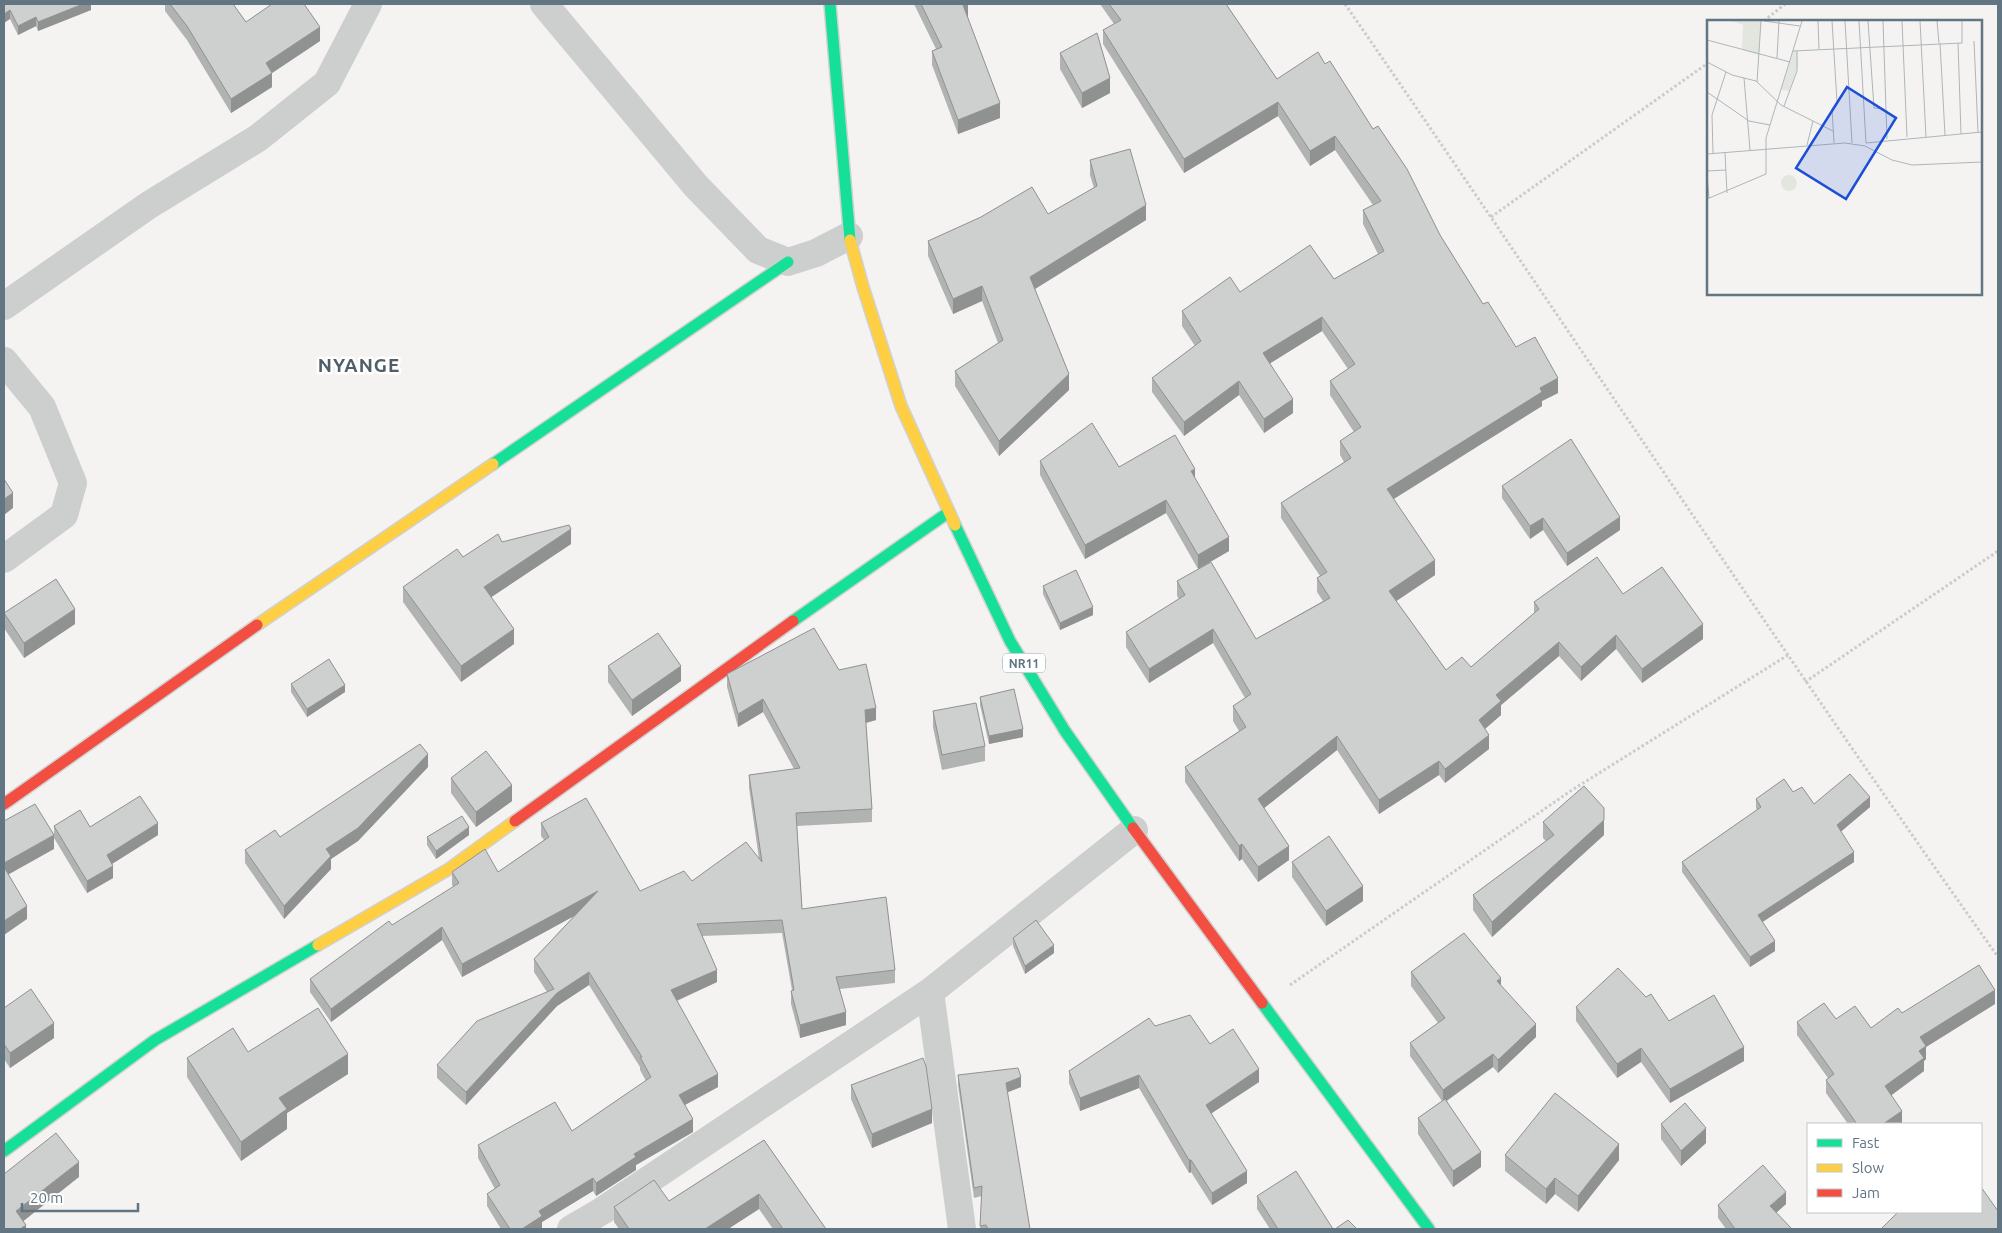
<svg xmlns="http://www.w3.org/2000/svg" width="2002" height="1233" viewBox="0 0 2002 1233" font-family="Ubuntu,sans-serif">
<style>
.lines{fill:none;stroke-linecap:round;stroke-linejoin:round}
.fast-casing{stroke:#d0d1d1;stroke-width:14}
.slow-casing{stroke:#d0d1d1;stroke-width:14}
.jam-casing{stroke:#d0d1d1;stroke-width:14}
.path{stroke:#cacbcb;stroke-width:3;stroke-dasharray:2.5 2.5;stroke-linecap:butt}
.street{stroke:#cdcece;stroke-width:28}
.fast{stroke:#16e098;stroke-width:11}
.slow{stroke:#ffcf43;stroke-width:11}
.jam{stroke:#f24e42;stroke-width:11}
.wall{fill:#b1b2b2}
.shaded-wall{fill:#909191}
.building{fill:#cecfcf;stroke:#909191}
.labels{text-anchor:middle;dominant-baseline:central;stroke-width:5;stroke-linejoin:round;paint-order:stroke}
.shield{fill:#fff;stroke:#919ea8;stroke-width:1}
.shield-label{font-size:12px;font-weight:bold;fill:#627583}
.district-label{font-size:19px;font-weight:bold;letter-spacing:1px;fill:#505e68;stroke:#fff}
.inset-road{fill:none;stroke:#adb6bb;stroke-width:1}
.view{fill:#1d4ed8;fill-opacity:0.15;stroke:#1d4ed8;stroke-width:2.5}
.inset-edge{fill:none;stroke:#627583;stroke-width:2.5}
</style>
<rect width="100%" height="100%" fill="#f4f3f1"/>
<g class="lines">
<defs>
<path id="fast" d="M830 4 850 240
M493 464 788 262
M955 525 1010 641 1065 731 1133 828
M793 621 949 512
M1262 1003 1429 1229
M4 1151 155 1040 318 945"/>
<path id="slow" d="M850 240 863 287 901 406 955 525
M257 625 493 464
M318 945 449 869 515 821"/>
<path id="jam" d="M4 804 257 625
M515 821 793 621
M1133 828 1262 1003"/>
</defs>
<use href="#fast" class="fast-casing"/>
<use href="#slow" class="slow-casing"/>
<use href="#jam" class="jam-casing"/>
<path class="path" d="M1345 4C1564 321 1775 643 1998 957
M1764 21 1785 4
M1491 217 1708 63
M1805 682 1998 551
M1290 985 1572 790 1788 655"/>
<path class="street" d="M544 4 696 186 758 250 788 262 816 253 849 236
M4 306 149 205 258 138 327 83 368 4
M4 361 42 407 73 483 64 515 4 559
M930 992 962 1229
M571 1229 602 1211 930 992 1134 830"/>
<use href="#fast" class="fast"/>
<use href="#slow" class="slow"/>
<use href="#jam" class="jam"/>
</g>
<path class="wall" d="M4 4H91V10L38 31 36 26 18 35 10 19Z
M165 4H233L246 22 320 41 272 73V87L231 113 187 40 165 11Z
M914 4H968L967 17 1000 118 958 134 932 65V51L936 49Z
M1100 4H1226L1277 79 1325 64 1440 235 1483 304 1516 347 1558 393 1542 401V406L1394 499 1435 575 1396 601 1446 670 1471 667 1534 613V602L1623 594 1703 639 1642 683 1616 649 1581 681 1559 656 1501 705V715L1485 729 1489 749 1445 783 1439 775 1379 814 1337 750 1264 808 1289 860 1258 882 1242 859 1239 861 1185 782V767L1239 731 1233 721V706L1245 698 1213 643 1149 683 1126 647V632L1179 599 1177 596V581L1256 639 1323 601 1317 592V578L1320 576 1281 518V503L1344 462 1340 455V441L1354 432 1330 395V381L1348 369 1322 331 1270 363 1293 413 1264 433 1239 395 1184 436 1152 392V378L1195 346 1182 326V311L1240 292 1334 279 1378 254 1363 224V210L1373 205 1335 150 1310 166 1278 116 1184 173 1103 44V30L1114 24Z
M1060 53 1110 93 1082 108 1060 69Z
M1090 160 1146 220 1035 289 1069 390 999 456 955 386V371L998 343 982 301 953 314 928 256V241L1048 214 1094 188 1090 175Z
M1040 461 1119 467 1195 479 1229 551 1198 569 1166 513 1085 559 1040 475Z
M1502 486 1620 530 1567 566 1543 530 1530 539 1502 498Z
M502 542 571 544 491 597 514 644 461 682 403 602V587L463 557Z
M1043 586 1093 615 1060 630 1043 594Z
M4 613 75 624 24 658 4 628Z
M608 666 681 681 632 716 608 682Z
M839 670 876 720 866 723 872 809V822L797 826 802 909 895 970V983L840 989 846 1025 800 1038 791 1004V991L792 990 782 933 702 936 717 982 677 1001 718 1087 685 1105 693 1132 636 1165V1170L596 1196 593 1191 542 1222V1229H501L487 1206V1194L495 1189 478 1158V1145L572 1131 646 1081 640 1070V1067L589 985 557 1006 466 1105 437 1078V1065L547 992 534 972V959L574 916 462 977 442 940 331 1022 310 992V979L454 887 452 885V872H498L544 840 541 836V823L640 891 692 881 759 859 749 788V775L794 769 763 712 738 727 727 687V674Z
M291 684 345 692 307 717 291 692Z
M980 697 1023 737 989 744 980 705Z
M933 711 985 746V761L942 770 933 727Z
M428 767 358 841 331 859V869L284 919 245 863V850L280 837Z
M451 778 512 801 476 827 451 793Z
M1793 792 1814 804 1870 807 1841 831 1854 862 1762 922 1775 951 1750 967 1682 872V862L1757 810 1756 808V799Z
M1543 822 1604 835 1492 937 1473 910V895L1546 841 1543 838Z
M54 826 90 827 158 835 112 864 113 878 87 893 54 838Z
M469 835 436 859 427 845V837Z
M1292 862 1363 901 1326 926 1292 877Z
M1013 938 1054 953 1025 974 1013 946Z
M1411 972 1501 986 1536 1037 1498 1073 1493 1067 1447 1101 1481 1167 1453 1187 1418 1134V1118L1442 1101 1410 1056V1043L1438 1023 1411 986Z
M1646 997 1669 1021 1744 1061 1670 1103 1641 1062 1617 1078 1576 1021V1007Z
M1995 1004 1926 1047V1059L1924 1061V1071L1891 1095 1902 1124H1848L1826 1093V1080L1828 1078 1797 1035V1022L1836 1019 1871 1028 1902 1013Z
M4 1008 54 1038 10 1068 4 1059Z
M1155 1026 1210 1044 1259 1082 1211 1113 1247 1183 1212 1205 1191 1172 1189 1173 1139 1088 1080 1111 1069 1083V1071Z
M248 1052 348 1074 287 1113V1129L241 1161 187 1077V1058Z
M958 1075 1021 1087 1007 1092 1030 1229H980L982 1196 974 1198 958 1085Z
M851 1085 932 1123 872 1148 851 1099Z
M1661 1124 1706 1143 1681 1166 1661 1139Z
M764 1140 826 1229H773L759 1209 728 1229H619L614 1222V1207L669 1201Z
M1505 1155 1619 1160 1578 1212 1555 1194 1546 1204 1505 1171Z
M1257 1196 1333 1229H1270L1257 1209Z
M1786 1204 1776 1213 1792 1229H1726L1718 1218V1205Z"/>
<path class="shaded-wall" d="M83 4H91V10L38 31V22Z
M966 4H968V17L963 20V5Z
M10 10V19L4 23V14Z
M36 17V26L18 35V26Z
M320 27V41L266 77 272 73V87L231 113V99L266 63Z
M1110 78V93L1082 108V93Z
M1278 102V116L1184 173V159Z
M1000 103V118L958 134V120Z
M1335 136V150L1310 166V151Z
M1146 205V220L1030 292V277Z
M982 286V301L953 314V299Z
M1322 317V331L1263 368V353Z
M1069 374V390L999 456V441Z
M1558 378V393L1542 401V406L1387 503V489L1540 388Z
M1239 381V395L1184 436V422Z
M1293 399V413L1264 433V419Z
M1195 469V482L1191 471Z
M13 493V508L4 515V499Z
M1166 500V513L1085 559V545Z
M1620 517V530L1567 566V553Z
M1543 518V530L1530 539V526Z
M571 529V544L484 602V587Z
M1229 537V551L1198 569V555Z
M1435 560V575L1389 606V591Z
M1093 607V615L1060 630V623Z
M75 609V624L24 658V643Z
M1703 624V639L1642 683V669Z
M514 629V644L461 682V666Z
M1213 629V643L1149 683V669Z
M1616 635V649L1581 681V667Z
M1559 642V656L1501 705V715L1479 734V720L1496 695Z
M681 666V681L632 716V700Z
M345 685V692L307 717V709Z
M763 699V712L738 727V714Z
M876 708V720L865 723V710Z
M1023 729V737L989 744V736Z
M1489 735V749L1445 783V769Z
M1337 736V750L1258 813V799Z
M428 754V767L358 841 331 859V869L284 919V906L326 849Z
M1439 761V775L1379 814V800Z
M512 785V801L476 827V812Z
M1870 797V807L1837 835V825Z
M1604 820V835L1492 937V922Z
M158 823V835L107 867V855Z
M469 827V835L436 859V851Z
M54 835V849L4 877V863Z
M1242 844V859L1239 861V846Z
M1289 846V860L1258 882V867Z
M1854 852V862L1758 925V915Z
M113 866V878L87 893V881Z
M1363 886V901L1326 926V911Z
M598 891V903L462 977V964Z
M27 906V919L4 935V921Z
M442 927V940L331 1022V1009Z
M1775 941V951L1750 967V957Z
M1054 945V953L1025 974V966Z
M717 970V982L671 1003V990Z
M589 972V985L557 1006 466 1105V1092L557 993Z
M1501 978V992L1497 981Z
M1995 990V1004L1926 1047V1059L1924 1061V1071L1885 1100V1086L1920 1037Z
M846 1012V1025L800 1038V1025Z
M54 1023V1038L10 1068V1053Z
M1536 1024V1037L1498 1073V1060Z
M1744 1047V1061L1670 1103V1089Z
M1641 1048V1062L1617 1078V1064Z
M348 1054V1074L287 1113V1129L241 1161V1142L279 1098Z
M1493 1054V1067L1443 1103V1090Z
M1259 1069V1082L1206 1117V1105Z
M718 1074V1087L679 1108V1095Z
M1139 1075V1088L1080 1111V1098Z
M1021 1077V1087L1006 1093V1083Z
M932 1109V1123L872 1148V1134Z
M1902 1111V1124H1883Z
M693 1119V1132L636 1165V1170L596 1196V1183L634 1154Z
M1706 1128V1143L1681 1166V1151Z
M1619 1144V1160L1578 1212V1196Z
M1481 1152V1167L1453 1187V1171Z
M1189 1160H1191V1172L1189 1173Z
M79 1162V1177L16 1227V1211Z
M1247 1171V1183L1212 1205V1193Z
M593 1178V1191L542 1222V1229H522L539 1211Z
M1555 1178V1194L1546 1204V1189Z
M1786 1192V1204L1770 1218V1206Z
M759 1194V1209L728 1229H705Z
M26 1225V1229H20Z"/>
<path class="building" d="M4 4H83L38 22 36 17 18 26 10 10 4 14Z
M170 4H233L246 22 272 4H304L320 27 266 63 272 73 231 99 187 26Z
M921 4H966L963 5 1000 103 958 120 932 51 942 47Z
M1109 4H1226L1277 79 1318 52 1325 64 1330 61 1373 129 1378 126 1407 169 1440 235 1483 304 1488 302 1516 347 1535 337 1558 378 1540 388 1542 392 1387 489 1435 560 1389 591 1446 670 1462 657 1471 667 1539 609 1534 602 1597 557 1623 594 1662 567 1703 624 1642 669 1616 635 1581 667 1559 642 1496 695 1501 701 1479 720 1489 735 1445 769 1439 761 1379 800 1337 736 1258 799 1289 846 1258 867 1242 844 1239 846 1185 767 1246 727 1233 706 1251 694 1213 629 1149 669 1126 632 1185 595 1177 581 1211 562 1256 639 1330 598 1317 578 1327 572 1281 503 1351 458 1340 441 1361 427 1330 381 1355 364 1322 317 1263 353 1293 399 1264 419 1239 381 1184 422 1152 378 1201 341 1182 311 1230 277 1240 292 1310 245 1334 279 1384 251 1363 210 1381 201 1335 136 1310 151 1278 102 1184 159 1103 30 1121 20Z
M1097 33 1110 78 1082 93 1060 53Z
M1130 149 1146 205 1030 277 1069 374 999 441 955 371 1003 340 982 286 953 299 928 241 981 217 1032 187 1048 214 1097 186 1090 160Z
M1092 423 1119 467 1175 435 1195 469 1191 471 1229 537 1198 555 1166 500 1085 545 1040 461Z
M1571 439 1620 517 1567 553 1543 518 1530 526 1502 486Z
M4 479 13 493 4 499Z
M569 525 571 529 484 587 514 629 461 666 403 587 457 549 463 557 498 534 502 542Z
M1076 570 1093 607 1060 623 1043 586Z
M56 579 75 609 24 643 4 613Z
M814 628 839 670 866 664 876 708 865 710 872 809 796 813 802 909 886 897 895 970 836 977 846 1012 800 1025 791 991 794 990 782 920 697 924 717 970 671 990 718 1074 679 1095 693 1119 634 1154 636 1157 596 1183 593 1178 539 1211 542 1216 522 1229H510L487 1194 500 1185 478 1145 555 1102 572 1131 651 1077 640 1057H642L589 972 557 993 466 1092 437 1065 477 1021 554 989 534 959 598 891 462 964 442 927 331 1009 310 979 389 921 392 925 459 883 452 872 485 849 498 872 549 837 541 823 586 798 640 891 684 871 692 881 746 842 762 862 749 775 800 768 763 699 738 714 727 674Z
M658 633 681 666 632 700 608 666Z
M329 659 345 685 307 709 291 684Z
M1014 689 1023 729 989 736 980 697Z
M976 703 985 746 942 755 933 711Z
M420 744 428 754 358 828 326 849 331 856 284 906 245 850 275 830 280 837Z
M486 751 512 785 476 812 451 778Z
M1850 774 1870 797 1837 825 1854 852 1758 915 1775 941 1750 957 1682 862 1761 807 1756 799 1784 779 1793 792 1802 787 1814 804Z
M1584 786 1604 808V820L1492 922 1473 895 1554 835 1543 822Z
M140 796 158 823 107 855 113 866 87 881 54 826 80 810 90 827Z
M35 804 54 835 4 863V821Z
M462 816 469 827 436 851 427 837Z
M1329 836 1363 886 1326 911 1292 862Z
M4 867 27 906 4 921Z
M1036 920 1054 945 1025 966 1013 938Z
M1464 933 1501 978 1497 981 1536 1024 1498 1060 1493 1054 1443 1090 1410 1043 1445 1018 1411 972Z
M1979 965 1995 990 1920 1037 1926 1046 1919 1051 1924 1058 1885 1086 1902 1111 1883 1124H1857L1826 1080 1834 1074 1797 1022 1824 1003 1836 1019 1855 1006 1871 1028 1898 1008 1902 1013Z
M1618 968 1646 997 1651 994 1669 1021 1714 995 1744 1047 1670 1089 1641 1048 1617 1064 1576 1007Z
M31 989 54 1023 10 1053 4 1044V1008Z
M318 1008 348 1054 279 1098 287 1109 241 1142 187 1058 233 1028 248 1052Z
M1190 1015 1210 1044 1233 1029 1259 1069 1206 1105 1247 1171 1212 1193 1191 1160H1189L1139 1075 1080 1098 1069 1071 1149 1018 1155 1026Z
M923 1058 926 1066 932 1109 872 1134 851 1085Z
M1018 1068 1021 1077 1006 1083 1030 1229H988L986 1225 980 1226 982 1186 974 1188 958 1075Z
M1555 1093 1619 1144 1578 1196 1555 1178 1546 1189 1505 1155Z
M1445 1099 1481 1152 1453 1171 1418 1118Z
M1685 1103 1706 1128 1681 1151 1661 1124Z
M56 1133 79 1162 16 1211 26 1225 20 1229H4V1174Z
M764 1140 826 1229H783L759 1194 705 1229H629L614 1207 654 1180 669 1201Z
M1763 1165 1786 1192 1770 1206 1792 1229H1735L1718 1205Z
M1296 1171 1333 1229H1278L1257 1196Z
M1981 1187 1998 1211V1228L1996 1229H1881L1898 1212H1981Z
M1348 1220 1357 1229H1335Z"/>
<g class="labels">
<rect class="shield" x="1003" y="653.5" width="42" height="19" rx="4"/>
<g class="shield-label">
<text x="1024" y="663">NR11</text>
</g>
<g class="district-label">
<text x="359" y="365">NYANGE</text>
</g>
</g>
<g transform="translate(1707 20)">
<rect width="275" height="275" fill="#f4f3f1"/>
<path d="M25 1H54L52 35 35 30 36 5ZM86 31H90L91 46 82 71 74 70ZM74 163a8 8 0 1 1 16 0a8 8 0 1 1-16 0Z" fill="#e3e6df"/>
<path class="inset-road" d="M57 1 93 6M111 1 112 29M125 1 130 82 125 89 127 123M138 1 145 123M152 1 159 123M161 1 167 88 177 89M176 1 180 119M195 1 200 117M213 1 219 117M230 1 232 23M0 20 83 42M267 21 271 112M233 23 238 115M251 23 254 114M86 31 255 23V1M70 38 72 1M0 42 25 55 49 61 74 85 126 111M37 58 43 130M50 62 54 1M0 72 42 101 63 105M77 86 90 51V31M159 123 275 112M100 125 106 101M6 133 5 95 19 52M18 133 20 173M0 134 138 123 158 126 185 140 205 145 275 142M0 151 19 150M0 155 2 178M0 179 59 154V118L95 1"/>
<path class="view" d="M140 67 189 98 139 179 89 148Z"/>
<rect width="275" height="275" class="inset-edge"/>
</g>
<rect width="2002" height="1233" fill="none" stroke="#627583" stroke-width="10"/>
<rect x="1807" y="1123" width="175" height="90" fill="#ffffff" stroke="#c0c8cd"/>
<rect x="1817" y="1139" width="25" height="8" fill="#16e098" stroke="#c0c8cd"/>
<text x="1852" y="1148" font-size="15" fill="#627583">Fast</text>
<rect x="1817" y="1164" width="25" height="8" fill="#ffcf43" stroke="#c0c8cd"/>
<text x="1852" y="1173" font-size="15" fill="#627583">Slow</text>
<rect x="1817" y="1189" width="25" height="8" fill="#f24e42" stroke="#c0c8cd"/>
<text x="1852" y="1198" font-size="15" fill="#627583">Jam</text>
<path d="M22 1203v8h116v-8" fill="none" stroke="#627583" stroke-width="2.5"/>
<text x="30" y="1203" font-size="15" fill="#627583" stroke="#ffffff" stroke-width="4" paint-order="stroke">20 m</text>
</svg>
